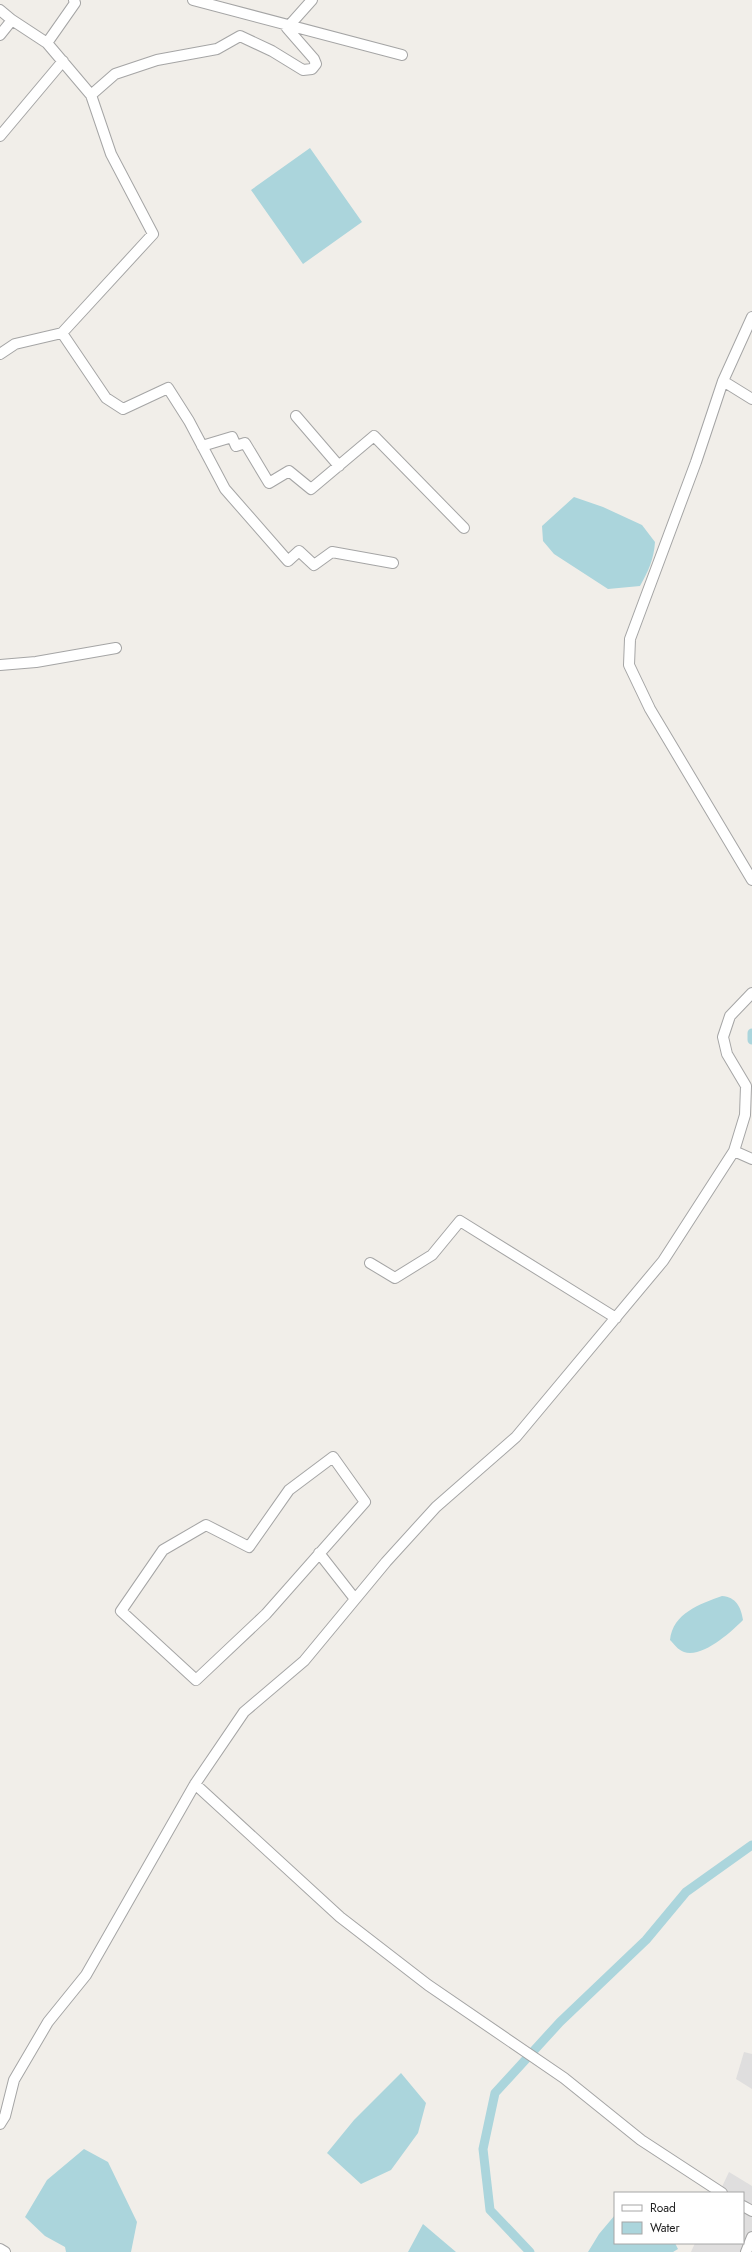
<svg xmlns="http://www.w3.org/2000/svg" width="752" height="2252" viewBox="0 0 752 2252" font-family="Jost,sans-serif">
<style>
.residential{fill:#dfdede}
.water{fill:#abd5dc}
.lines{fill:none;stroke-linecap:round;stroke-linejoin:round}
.canal{stroke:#abd5dc;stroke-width:9}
.minor-casing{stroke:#a5a5a5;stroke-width:12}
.minor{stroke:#fff;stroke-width:10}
</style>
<rect width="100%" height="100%" fill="#f1eee9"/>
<path class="residential" d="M744 2052 752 2054V2089L736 2079Z
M729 2172 752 2186V2252H691L695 2243H743V2193H719Z"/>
<path class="water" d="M310 148 362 222 303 264 251 190Z
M574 497 603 507 642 525 655 542C654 559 648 572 640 586L608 589 554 554 543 541 542 526Z
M722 1596C736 1597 741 1607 743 1620 731 1632 703 1658 684 1652 678 1650 674 1644 670 1640 673 1613 700 1604 722 1596Z
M401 2073 426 2103 418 2133 391 2170 361 2184 327 2153 354 2120Z
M84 2149 108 2162 137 2222 131 2252H66L65 2247 45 2236 25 2217 47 2180Z
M615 2215V2243H675L678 2249 673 2252H588L599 2234Z
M423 2224 456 2252H408Z"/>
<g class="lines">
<path class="canal" d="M752 1033V1040
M530 2252 490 2210 483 2149 495 2093 560 2022 646 1940 686 1892 752 1845"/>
<defs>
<path id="minor" d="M193 0 402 55
M0 10 12 20 47 43 91 95 111 154 153 234 62 333 106 398 123 409 168 388 189 421 225 489 288 561 299 551 314 565 332 552 393 563
M0 35 12 20
M47 43 75 3 74 0
M91 95 115 74 157 60 217 49 240 36 272 51 303 70 312 69 316 64 314 59 287 28 312 0
M0 136 63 61
M752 317 723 381 696 462 630 639 629 665 650 709 752 880
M0 354 15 344 62 333
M723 381 752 399
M296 416 339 466
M202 446 232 437 236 446 245 443 269 483 289 471 311 489 374 436 464 528
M0 665 36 662 116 648
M734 1151 752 1159
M370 1263 395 1278 432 1255 460 1221 616 1318
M333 1457 365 1502 266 1614 196 1680 121 1611 163 1550 206 1525 249 1547 289 1490Z
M319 1553 355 1599
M195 1784 340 1917 428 1985 564 2078 641 2140 722 2193
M0 2124 5 2116 14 2080 48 2022 86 1975 195 1784 244 1712 304 1661 386 1562 436 1507 516 1437 663 1261 734 1151 745 1115 746 1086 727 1054 723 1037 730 1016 752 993
M743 2206 752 2211
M0 2249 5 2252
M746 2252 752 2237"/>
</defs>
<use href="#minor" class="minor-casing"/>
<use href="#minor" class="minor"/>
</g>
<rect x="614" y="2192" width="130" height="52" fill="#ffffff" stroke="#a6a6a6"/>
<rect x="622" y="2205" width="20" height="6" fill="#ffffff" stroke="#a6a6a6"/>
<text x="650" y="2212" font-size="12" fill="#212121">Road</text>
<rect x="622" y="2222" width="20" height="12" fill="#abd5dc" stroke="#a6a6a6"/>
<text x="650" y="2232" font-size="12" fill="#212121">Water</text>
</svg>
